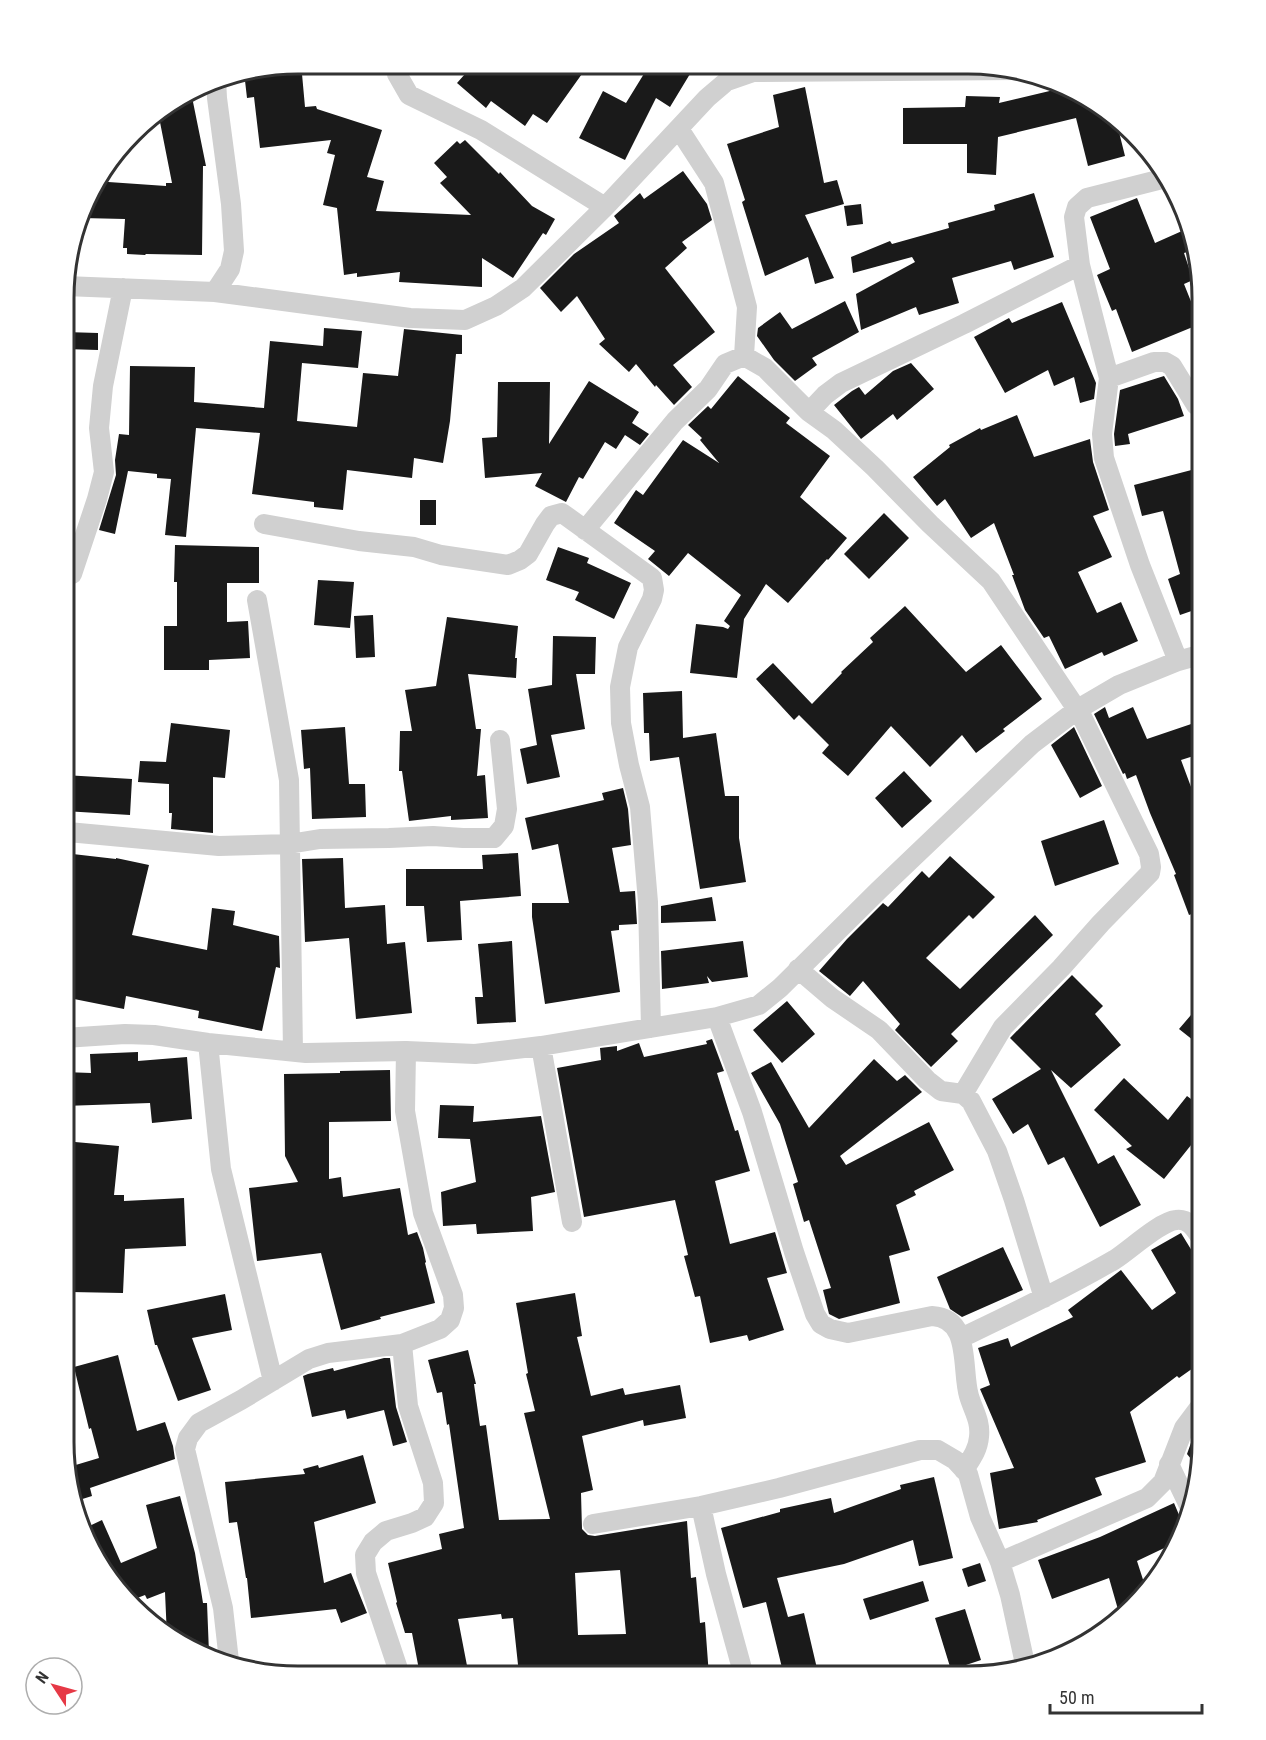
<svg xmlns="http://www.w3.org/2000/svg" width="1266" height="1740" viewBox="0 0 1266 1740" font-family="'Roboto Condensed',sans-serif">
<style>
.building{fill:#1a1a1a;fill-rule:evenodd}
.lines{fill:none;stroke-linecap:round;stroke-linejoin:round}
.minor{stroke:#d0d0d0;stroke-width:20}
.rim{fill:none;stroke:#333;stroke-width:3}
</style>
<rect width="100%" height="100%" fill="#fff"/>
<path class="building" d="M301 63 305 107 316 106 317 109 382 130 367 177 384 181 376 211 471 215 440 183 447 177 434 163 457 141 460 144 465 140 499 174 500 172 532 206 555 219 546 235 543 233 513 278 482 258V287L399 282 400 272 357 277V273L344 275 337 208 323 205 335 155 327 153 331 140 260 148 254 97 247 98 244 72Z
M474 64H589L547 123 533 114 525 126 491 101 486 108 457 83Z
M650 64H696L670 107 656 98 625 160 579 138 603 91 626 103Z
M805 87 824 183 837 180 844 204 805 215 834 278 815 284 808 257 765 276 742 202 745 200 727 144 779 127 773 95Z
M1058 89 1060 95 1076 91 1111 111 1115 116 1125 156 1088 166 1076 118 998 137 996 175 967 173V144H903V108L965 107 966 96 1000 97 999 103Z
M192 97 206 166H203L202 255 146 254 145 255 127 254V248H123L125 219 82 218 94 181 166 186V183H172L158 112 180 100Z
M683 171 707 204 712 220 682 242 687 248 665 268 715 332 673 365 692 387 674 405 656 385 655 387 636 364 629 372 599 344 605 339 577 296 561 312 540 288 574 254 619 223 614 216 640 193 644 199Z
M1034 193 1054 257 1014 270 1011 261 952 278 959 303 919 315 916 307 861 330 856 294 915 262 912 257 853 273 851 257 890 241 892 244 949 228 948 223 995 210 994 205Z
M1137 198 1155 243 1182 231 1190 251 1184 253 1193 280 1184 284 1200 324 1132 352 1116 309 1112 311 1097 275 1110 269 1090 217Z
M861 204 863 224 847 226 844 206Z
M845 301 859 332 812 358 817 365 795 381 774 360 757 336 758 328 780 312 792 329Z
M1062 302 1096 383 1094 399 1080 403 1074 377 1054 386 1048 370 1005 393 974 337 1009 318 1012 323Z
M324 328 362 331 358 368 302 363 297 421 357 427 363 373 398 376 404 329 462 335V354H456L450 421 443 463 414 458 412 478 347 470 343 510 314 507V502L252 494 260 433 196 428 186 537 165 535 171 479 157 478V474L128 471 115 534 99 530 116 475 115 460 119 434 129 435 130 366 195 367 194 402 264 408 270 341 323 346Z
M65 332 98 333V350L65 349Z
M911 363 934 389 897 420 893 414 861 439 834 405 852 391 859 387 865 395 893 371Z
M738 376 790 418 786 423 830 456 800 497 847 538 828 560 827 559 788 603 766 584 744 619 737 678 690 673 696 624 723 627 728 629 730 626 724 621 741 595 688 553 669 576 648 559 655 551 614 523 636 490 643 495 683 440 719 463 700 440 702 438 688 425 708 406 711 409Z
M1164 376 1178 399 1184 416 1128 434 1130 444 1115 446 1114 434 1120 390Z
M589 381 639 412 632 423 649 434 640 445 625 435 616 449 605 442 583 479 579 477 566 502 535 486 542 473 485 478 482 438 497 437 498 382H550L549 444Z
M1017 415 1034 457 1090 439 1093 462 1109 510 1093 516 1112 557 1078 572 1097 613 1121 602 1138 641 1104 656 1102 652 1065 669 1049 636 1044 638 1025 610 1012 575H1014L994 523 971 538 945 499 937 506 913 477 950 447 949 445 980 428 981 430Z
M1203 467V607L1180 615 1168 579 1180 574 1163 511 1142 516 1134 485Z
M420 500H436V525H420Z
M884 513 909 538 869 579 844 554Z
M175 545 259 547V583H227V622L248 621 250 658 209 660V670H164V626H177V582H174Z
M558 547 589 558 587 563 631 583 614 619 575 600 579 592 546 580Z
M318 580 354 582 350 628 314 625Z
M905 606 966 672 1001 645 1042 699 1003 729 1005 731 976 753 962 735 930 767 891 726 848 776 822 753 829 745 799 715 794 720 756 679 773 663 812 704 842 673 841 672 873 642 870 638Z
M373 615 375 657 356 658 354 616Z
M447 617 518 626 515 658H517L516 678 468 674 476 729H481L477 776 485 775 488 818 451 820V816L409 821 402 771H399L400 731H412L405 690 436 686Z
M553 636 596 637 595 674H576L585 729 551 735 560 777 527 784 520 749 537 745 528 689 552 685Z
M682 691 683 738 716 733 725 796H739V838L746 882 700 889 679 757 650 761 649 733H644L643 693Z
M1105 707 1109 718 1133 707 1147 739 1203 720V753L1181 760 1197 803 1203 800V910L1189 915 1174 875 1176 874 1150 813 1136 775 1127 779 1125 773 1123 774 1094 714Z
M171 723 230 730 225 778 213 777V833L171 829 172 813H169V784L138 782 140 761 166 762Z
M345 727 349 784H365L366 817 312 819 310 768 304 769 301 730Z
M1074 727 1102 786 1080 798 1051 745Z
M904 771 932 801 902 828 875 798Z
M64 775 132 779 130 815 64 811Z
M623 788 628 809 631 845 612 848 620 892 635 891 637 924 619 925V930L611 931 620 992 545 1004 532 917V903H569L558 844 532 850 525 818 604 800 602 793Z
M1104 820 1119 864 1055 886 1041 841Z
M64 853 116 859V858L149 865 132 935 207 950 212 908 235 911 233 925 279 936 280 968 276 967 262 1031 198 1018 199 1011 126 996 124 1009 64 997Z
M518 853 521 896 460 901 462 940 427 942 424 906H406V869H483L482 855Z
M950 856 995 897 973 919 969 915 926 958 960 989 1035 915 1053 935 951 1034 958 1041 931 1067 895 1030 900 1024 863 981 850 996 819 971 847 939 883 903 888 907 922 871 929 878Z
M343 858 345 908 385 905 387 944 405 942 412 1013 356 1019 349 938 305 942 302 859Z
M712 897 716 921 661 923V906Z
M512 941 516 1022 477 1024 475 997H483L478 944Z
M743 941 748 977 712 982 707 976 709 983 662 989 661 951Z
M1072 975 1103 1006 1095 1014 1121 1045 1071 1088 1051 1070 1098 1164 1114 1155 1141 1205 1100 1227 1064 1157 1048 1165 1028 1124 1013 1134 992 1099 1041 1069 1010 1038Z
M787 1001 815 1034 782 1063 753 1030Z
M1203 1001V1048L1179 1029Z
M712 1039 724 1071 717 1073 735 1131 738 1130 750 1171 715 1181 730 1244 775 1232 787 1273 767 1278 784 1330 749 1341 747 1335 710 1343 700 1296 695 1297 684 1256 688 1255 675 1200 584 1217 557 1068 601 1060 600 1048 617 1046V1051L639 1043 644 1057 707 1044 706 1041Z
M138 1052V1061L187 1057 192 1119 152 1123 150 1103 64 1106V1072L91 1073 90 1054Z
M874 1059 897 1081 905 1075 922 1092 840 1156 846 1165 929 1122 954 1170 914 1191 916 1195 896 1205 910 1250 889 1256 900 1303 839 1319 829 1314 823 1290 831 1288 809 1220 804 1222 793 1184 798 1182 780 1124 751 1073 771 1062 809 1128Z
M390 1070 391 1121 329 1122V1179L341 1177 343 1197 400 1188 408 1235 417 1232 423 1248 426 1262 425 1263 435 1303 380 1317 381 1319 341 1330 321 1253 257 1261 249 1188 298 1182 285 1156 284 1074 340 1073V1071Z
M1124 1078 1168 1120 1187 1096 1203 1108V1130L1164 1179 1126 1149 1132 1146 1094 1110Z
M440 1105 474 1106 473 1122 541 1116 555 1192 531 1197 533 1231 477 1234 476 1224 443 1226 441 1192 476 1182 470 1139 438 1138Z
M64 1141 119 1146 114 1195H124V1201L184 1198 186 1246 125 1249 123 1293 71 1292 72 1234H63Z
M1181 1233 1203 1269V1361L1179 1378 1177 1376 1130 1412 1146 1462 1095 1478 1102 1495 1037 1520 1038 1522 999 1529 990 1473 1014 1468 980 1389 990 1385 978 1348 1008 1338 1011 1347 1073 1317 1068 1310 1121 1270 1152 1310 1176 1293 1151 1250Z
M1003 1247 1023 1290 962 1317 950 1309 937 1277Z
M575 1293 582 1336 577 1337 591 1396 623 1388 625 1395 680 1385 686 1418 644 1426 643 1420 582 1436 593 1490 581 1493 582 1529 588 1535 595 1536 687 1521 691 1578 696 1577 700 1623 705 1622 709 1676H537V1672L519 1674 513 1618 502 1619 501 1614 458 1619 469 1676 420 1675 412 1633H405L396 1603 397 1602 388 1563 442 1549 439 1534 464 1528 449 1424 447 1425 442 1392 437 1393 428 1360 468 1350 476 1384H474L480 1426 486 1425 499 1520 550 1519 524 1413 535 1411 526 1374 528 1373 516 1303ZM620 1570 626 1634 578 1635 575 1573Z
M225 1294 232 1330 192 1338 211 1390 178 1401 157 1345H155L147 1310Z
M118 1355 137 1431 165 1422 173 1446 175 1459 90 1488 92 1496 76 1501 69 1467 99 1458 91 1428 89 1429 74 1367Z
M384 1358H390L396 1407 407 1442 393 1446 384 1410 347 1419 345 1410 312 1417 303 1376 308 1374 333 1368 334 1371Z
M1202 1431V1458L1200 1470 1187 1454 1192 1440Z
M363 1455 376 1503 314 1522 324 1583 351 1573 367 1613 341 1623 336 1609 251 1618 247 1578H246L237 1522 229 1523 225 1482 305 1474 303 1469 318 1465 319 1468Z
M934 1477 953 1558 919 1566 913 1540 844 1564 777 1578 788 1617 804 1613 819 1677 784 1676 766 1602 743 1608 721 1528 780 1512V1509L831 1498 834 1513 901 1489 900 1485Z
M180 1496 195 1553 203 1603H207L209 1653 167 1637 165 1592 147 1599 145 1595 127 1602 121 1597 87 1546 83 1529 102 1520 121 1563 157 1548 146 1505Z
M1174 1503 1185 1529 1179 1541 1137 1561 1147 1592 1123 1619 1121 1620 1109 1578 1052 1599 1038 1560 1100 1537Z
M980 1563 986 1581 968 1587 962 1569Z
M923 1581 929 1601 870 1620 863 1599Z
M965 1609 981 1660 951 1670 935 1618Z"/>
<g class="lines">
<path class="minor" d="M397 63V74L409 95 481 130 605 207
M679 129 714 183 747 307 744 356
M1166 178 1087 198 1077 207 1074 217 1080 265 1109 378 1102 434 1104 458 1140 565 1178 661
M65 286 215 292 410 318 465 320 496 306 523 288 605 207 707 98 727 81 753 72 1017 70
M215 292 230 269 234 251 231 204 217 98 216 79
M1109 378 1154 362H1165L1172 366 1196 405 1203 411
M809 412 825 395 841 383 964 324 1080 265
M264 524 359 541 414 547 441 555 508 565 520 560 528 554 545 524 551 516 562 513 652 578 654 590 652 599 628 647 620 687 621 723 629 765 640 807 648 902 651 1028
M585 530 675 421 708 389 725 364 744 356 765 368 809 412 834 430 875 468 930 524 991 581 1082 717 1149 854 1151 867 1150 873 1101 923 1061 968 1003 1027 963 1094
M72 574 97 499 104 472 99 428 103 386 123 288
M257 600 289 780 293 1052
M68 832 219 846 289 844 320 839 389 838 433 836 463 838H494L504 826 507 809 500 740
M798 969 832 998 879 1030 927 1080 941 1091 963 1094 971 1101 997 1151 1014 1200 1044 1298
M717 1017 752 1112 794 1252 815 1314 821 1324 830 1329 848 1333 932 1316C972 1318 961 1369 969 1396 973 1410 981 1421 979 1437 978 1450 971 1459 964 1470
M64 1038 125 1034 154 1035 208 1043 306 1053 406 1051 475 1054 541 1046 717 1017 759 1005 780 988 879 890 1032 744 1078 709 1119 685 1178 661 1203 654
M208 1043 221 1169 273 1381
M541 1046 572 1222
M961 1338C1013 1313 1064 1289 1114 1260 1130 1250 1159 1222 1176 1220 1190 1218 1196 1231 1203 1241
M1169 1464 1192 1512
M701 1506 716 1574 744 1676
M593 1524 701 1506 779 1488 920 1450H938L955 1460 968 1474 980 1517 1000 1562 1010 1595 1025 1664
M1000 1562 1147 1498 1163 1482 1184 1428 1202 1404
M229 1661 223 1608 185 1449 188 1438 199 1423 241 1400 309 1359 328 1353 402 1344 440 1329 450 1320 454 1308 453 1295 423 1213 405 1111 406 1051
M400 1675 366 1573 365 1555 373 1542 386 1531 412 1523 425 1517 434 1503 433 1483 408 1406 402 1344"/>
</g>
<path d="M0 0H1266V1740H0ZM298 74H968A224 224 0 0 1 1192 298V1442A224 224 0 0 1 968 1666H298A224 224 0 0 1 74 1442V298A224 224 0 0 1 298 74Z" fill="#fff" fill-rule="evenodd"/>
<path class="rim" d="M298 74H968A224 224 0 0 1 1192 298V1442A224 224 0 0 1 968 1666H298A224 224 0 0 1 74 1442V298A224 224 0 0 1 298 74Z"/>
<g transform="translate(54 1686) rotate(306)"><circle r="28" fill="#ffffff" stroke="#adadad" stroke-width="1.5"/>
<path d="M0-4.5L10 22L0 15L-10 22Z" fill="#e63946"/>
<text y="-9" font-size="16" font-weight="bold" text-anchor="middle" fill="#333333">N</text>
</g>
<path d="M1050 1704v9h152v-9" fill="none" stroke="#333333" stroke-width="3"/>
<text x="1059" y="1704" font-size="18" fill="#333333" stroke="#ffffff" stroke-width="4.5" paint-order="stroke">50 m</text>
</svg>
